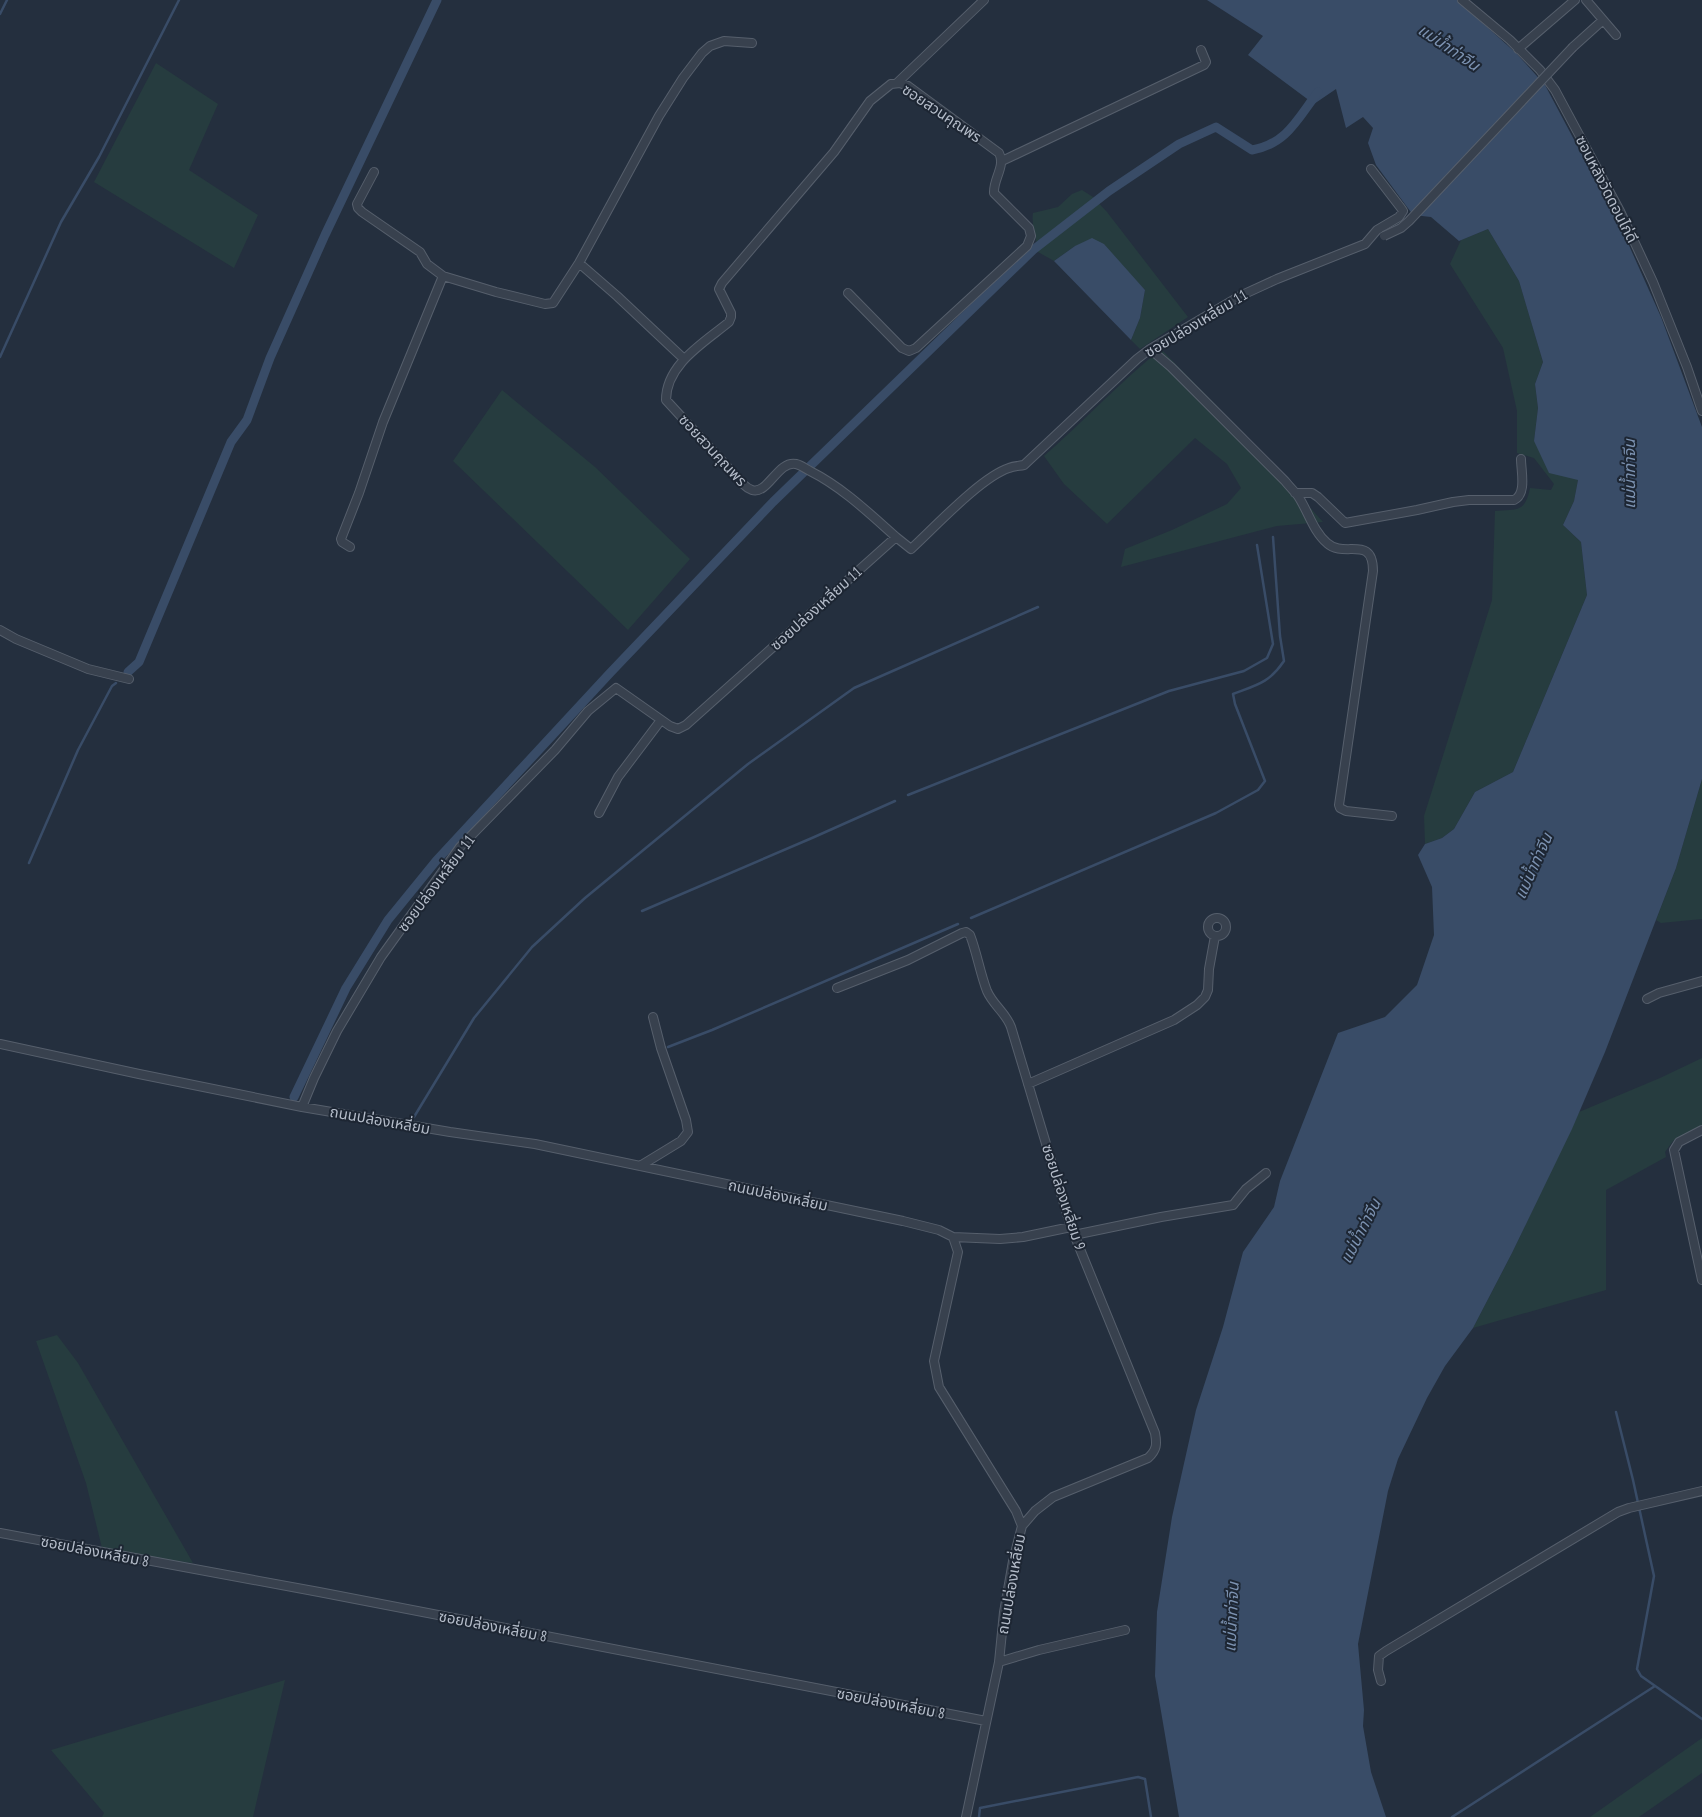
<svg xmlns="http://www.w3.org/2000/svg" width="1702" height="1817" viewBox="0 0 1702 1817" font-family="'PT Sans Narrow','Noto Sans Thai',sans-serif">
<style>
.green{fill:#263c3f}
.water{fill:#394c67}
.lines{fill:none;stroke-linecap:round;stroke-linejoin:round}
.stream{stroke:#394c67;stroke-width:2.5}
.canal{stroke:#394c67;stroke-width:9}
.minor-casing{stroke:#565f6c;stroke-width:10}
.minor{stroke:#38414e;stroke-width:8}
.minor-bridge-casing{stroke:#565f6c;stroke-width:10;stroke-linecap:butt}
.minor-bridge{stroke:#38414e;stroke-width:8}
.labels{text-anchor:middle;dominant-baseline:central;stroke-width:4;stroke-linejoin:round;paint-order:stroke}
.street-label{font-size:15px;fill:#b4bcc9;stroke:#1d2633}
.water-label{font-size:16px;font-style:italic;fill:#7c92b1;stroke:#1d2633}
</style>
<rect width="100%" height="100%" fill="#242f3e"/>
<path class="green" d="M156 63 218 104 189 170 258 215 234 268 94 182Z
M1082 190 1093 197 1107 212 1188 317 1140 349 1131 340 1140 318 1145 290 1134 279 1075 246 1054 261 1038 252C1037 240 1031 224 1033 213L1058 207 1072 194Z
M1488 229 1519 281 1543 362 1535 384 1538 408 1534 441 1578 480 1574 501 1563 525 1581 542 1587 595 1513 772 1475 792 1454 829 1442 838 1425 844 1424 816 1492 600 1495 511C1517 509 1525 513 1530 488L1551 490 1554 484 1534 458 1517 453V411L1503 348 1450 264 1461 240Z
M1161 349 1245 435 1323 522 1277 526 1121 567 1125 549 1172 530 1227 504 1241 488 1227 464 1195 438 1107 524 1064 484 1044 456C1084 421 1120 382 1161 349Z
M502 390 595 467 690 559 628 630 453 461Z
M1702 779V919L1661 923 1656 920 1676 868Z
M1702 1058V1127L1673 1141 1665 1152 1666 1157 1606 1190V1290L1473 1328 1512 1253 1579 1112 1660 1078Z
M57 1335 78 1363 193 1563 103 1552 86 1483 36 1341Z
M285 1680 253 1817H102L104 1813 51 1750Z
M1702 1738V1773L1639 1817H1590Z"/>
<path class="water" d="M1207 0H1457L1516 53 1545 85 1623 232 1661 317 1702 427V779L1676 868 1605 1052 1572 1129 1512 1253 1473 1328 1445 1366 1427 1398 1398 1459 1388 1491 1358 1644 1364 1710 1363 1726 1371 1772 1386 1817H1179L1155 1676 1157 1612 1172 1517 1196 1410 1223 1327 1243 1252 1274 1207 1280 1181 1338 1033 1385 1017 1417 985 1434 935 1432 887 1418 855 1425 844 1442 838 1454 829 1475 792 1513 772 1587 595 1581 542 1563 525 1574 501 1578 480 1549 473 1534 441 1538 408 1535 384 1543 362 1519 281 1488 229 1459 241 1431 217 1413 215 1376 165 1368 143 1373 128 1363 117 1346 128 1336 89 1314 104 1248 55 1263 36Z
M1092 238 1104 244 1145 290 1140 318 1131 340 1054 261 1075 246Z"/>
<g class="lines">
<path class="stream" d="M0 14 7 0
M0 357 61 222 99 157 179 0
M908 795 1169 691 1244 671 1267 658 1273 644 1257 545
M29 863 78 750 112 686 116 683
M642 911 812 838 895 801
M971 918 1216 813 1258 790 1265 781 1235 704 1233 694C1257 685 1269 683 1284 661L1280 636 1273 537
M668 1047 712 1030 958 924
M414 1117 474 1018 532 947 585 898 748 764 854 688 1038 607
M1616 1412 1633 1480 1654 1576 1637 1669 1641 1676 1702 1719
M979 1817 980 1808 1138 1777 1145 1779 1151 1817
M1452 1817 1655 1686"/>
<path class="canal" d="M128 672 139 662 231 442 247 420 270 358 325 235 437 0
M294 1097 346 988 388 920 436 861 610 673 773 502 1033 250 1109 191 1179 144 1216 127 1252 150C1287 144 1298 118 1318 92"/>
<defs>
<path id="minor" d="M1462 0 1510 40 1540 70 1555 90 1620 211 1653 282 1687 367 1702 411
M1586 0 1616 35
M1573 47 1603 20
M1518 49 1575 0
M897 83 984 0
M1002 161 1204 65 1206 62 1201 50
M374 172 357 204 358 208 362 212 420 252 427 264 443 276 496 292 545 304 553 303 579 263 659 116 683 78 702 53 710 46 724 41 752 43
M579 263 617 296 684 359
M848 293 902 348 909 351 916 348 1027 246 1031 236 1029 228 994 193C993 179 1006 166 999 153L908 86 900 83 891 84 870 101 834 152 722 283 719 289 731 313V317L729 322C705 342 666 364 666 400L743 484C745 486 749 489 752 490 768 495 778 460 796 464 801 465 806 469 810 471 842 487 869 513 896 537
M1150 349 1171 367 1285 481C1289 486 1294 491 1298 496 1308 511 1313 531 1327 543 1344 559 1373 534 1373 571L1339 805 1340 808 1346 811 1392 816
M1295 493H1312L1318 497 1345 523 1417 510 1453 502 1469 500H1514C1527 494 1521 471 1521 459
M350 547 342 542 341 539 359 493 383 422 443 276
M0 630 16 639 88 669 129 679
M599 813 618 777 661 720
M1208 927a9 9 0 1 1 18 0a9 9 0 1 1-18 0Z
M837 988 908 960 962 933 966 932 970 935C977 953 980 973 987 991 993 1005 1006 1013 1011 1027L1071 1227 1155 1433C1157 1444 1157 1450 1148 1458L1053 1497 1035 1511 1022 1526
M1647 999 1659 993 1702 981
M0 1044 139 1074 302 1107 450 1132 535 1144 903 1221 939 1230 953 1237 958 1252 934 1361 939 1387 1016 1511 1022 1526 1013 1561 1004 1612 999 1662 966 1817
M1028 1084 1174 1020 1197 1005 1205 997 1208 990 1209 969 1215 936
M302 1107 314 1078 337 1031 381 957 460 847 555 750 588 711 616 688 670 726 678 729 686 725 896 537 911 549C934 528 981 477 1009 468 1014 466 1019 466 1024 465L1137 359 1150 349 1240 296 1277 279 1365 244 1377 230 1399 217 1403 211 1401 208 1371 169
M1702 1130 1679 1142 1674 1150 1702 1280
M640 1166 681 1141 688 1132 686 1120 661 1048 653 1017
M1074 1235 1161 1217 1233 1205 1246 1189 1266 1173
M953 1237 1000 1239 1023 1237 1071 1227
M0 1533 319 1592 986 1721
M999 1662 1039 1650 1125 1630
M1381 1681 1378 1670 1379 1656 1386 1651 1618 1512 1629 1508 1702 1491"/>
</defs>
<use href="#minor" class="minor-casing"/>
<use href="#minor" class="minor"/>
<defs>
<path id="minor-bridge" d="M1384 236 1401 228 1409 221 1573 47"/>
</defs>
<use href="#minor-bridge" class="minor-bridge-casing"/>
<use href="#minor-bridge" class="minor-bridge"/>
</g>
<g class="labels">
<g class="street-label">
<text transform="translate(942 113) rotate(34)">ซอยสวนคุณพร</text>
<text transform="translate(1607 189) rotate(63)">ซอนหลังวัดดอนไก่ดี</text>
<text transform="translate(1196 323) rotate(-31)">ซอยปล่องเหลี่ยม 11</text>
<text transform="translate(713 450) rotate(47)">ซอยสวนคุณพร</text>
<text transform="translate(816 608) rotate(-42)">ซอยปล่องเหลี่ยม 11</text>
<text transform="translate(436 883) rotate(-53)">ซอยปล่องเหลี่ยม 11</text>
<text transform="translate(380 1120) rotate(10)">ถนนปล่องเหลี่ยม</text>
<text transform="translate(778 1195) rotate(12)">ถนนปล่องเหลี่ยม</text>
<text transform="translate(1064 1197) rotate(72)">ซอยปล่องเหลี่ยม 9</text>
<text transform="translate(95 1551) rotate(11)">ซอยปล่องเหลี่ยม 8</text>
<text transform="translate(1011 1584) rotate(-80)">ถนนปล่องเหลี่ยม</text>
<text transform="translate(493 1626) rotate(11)">ซอยปล่องเหลี่ยม 8</text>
<text transform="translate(891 1703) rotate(11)">ซอยปล่องเหลี่ยม 8</text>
</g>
<g class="water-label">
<text transform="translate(1449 47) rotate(34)">แม่น้ำท่าจีน</text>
<text transform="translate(1629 474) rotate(-90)">แม่น้ำท่าจีน</text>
<text transform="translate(1533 866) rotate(-66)">แม่น้ำท่าจีน</text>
<text transform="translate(1360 1231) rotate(-63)">แม่น้ำท่าจีน</text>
<text transform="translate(1231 1617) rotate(-87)">แม่น้ำท่าจีน</text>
</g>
</g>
</svg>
